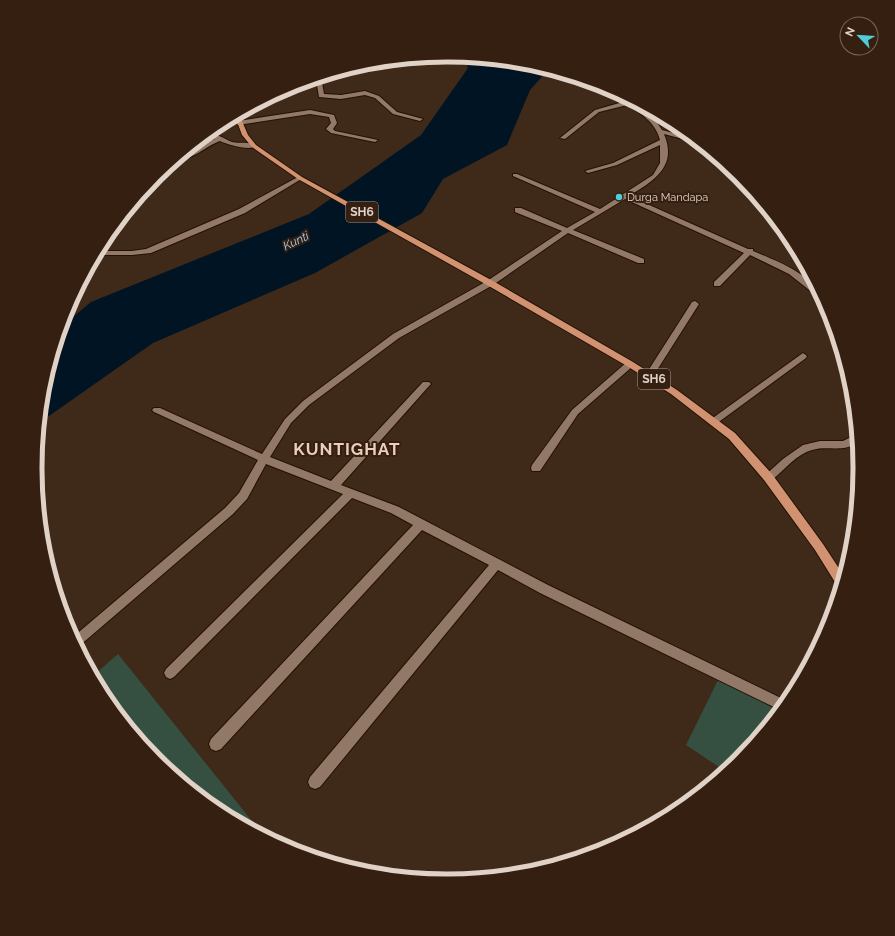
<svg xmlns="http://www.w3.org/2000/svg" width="895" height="936" viewBox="0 0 895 936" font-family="Raleway,sans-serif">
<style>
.green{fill:#355041}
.water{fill:#011424}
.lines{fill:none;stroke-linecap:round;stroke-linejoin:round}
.minor-casing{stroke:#251103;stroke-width:2}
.major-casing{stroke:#251103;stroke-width:2}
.minor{fill:#927866;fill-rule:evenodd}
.major{fill:#d09271;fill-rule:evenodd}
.poi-dot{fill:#52cbd8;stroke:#341f10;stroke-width:1.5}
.labels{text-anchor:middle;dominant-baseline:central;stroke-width:4;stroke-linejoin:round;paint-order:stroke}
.far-poi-label{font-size:11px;fill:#e1d2c8;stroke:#341f10;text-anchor:start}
.shield{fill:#341f10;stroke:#ad9c91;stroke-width:1}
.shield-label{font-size:12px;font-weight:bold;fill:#e1d2c8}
.far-water-label{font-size:12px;font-style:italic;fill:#a2d1f6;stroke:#341f10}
.district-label{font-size:17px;font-weight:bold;letter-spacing:1px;fill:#ebcfbb;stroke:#341f10}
.rim{fill:none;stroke:#e1d2c8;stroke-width:5}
</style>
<rect width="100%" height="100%" fill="#3f2919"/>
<path class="green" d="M118 654 252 821 247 826C185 793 126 738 93 676Z
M720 676 782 708 739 760 725 771 686 745Z"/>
<path class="water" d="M464 57 528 63 548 70 530 90 507 145 443 179 422 213 315 273 153 343 39 423 43 387 61 327 91 302 309 214 421 135 468 68Z"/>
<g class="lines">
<defs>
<path id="minor" d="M321 77 324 94 341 95 365 91 379 96 397 112 423 119 420 121 393 114 375 98 365 95 341 99 319 97 316 79Z
M597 85 604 87 643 110 656 121 662 130 692 138 698 143 664 134C678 167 653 181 629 196L748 249H753V251C778 262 808 272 822 297H818L789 274 750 255 720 286H714V282L744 253 625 199 573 230 644 259V263H638L568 233 493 285 399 338 309 405 291 423 270 457 331 481 423 382H429L431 384 429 386 341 485 399 507 548 585 787 701 780 710 540 593 498 570 320 787 315 789 310 787 308 782 310 777 489 565 422 530 221 749 216 751 211 749 209 744 211 739 413 525 391 513 352 498 174 677 170 679 166 677 164 673 166 669 343 494 266 464 247 499 233 514 78 647 73 637 225 508 239 493 258 460 154 412 152 410 154 408H160L262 454 285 419 303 401 393 334 487 281 562 231 515 212V208H521L567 228 595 212 513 176V174H517L600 209 653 175 660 163V145L617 165 588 173 585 171 613 163 660 140C656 123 641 113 627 105L599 112 565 139 560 138 595 110 623 102 604 92Z
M310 110 334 115 337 123 333 129 335 131 378 140 375 142 331 133 326 129 331 123 329 117 310 114 238 125 235 123 238 121Z
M208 133C217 133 224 139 232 142 240 144 251 141 257 146 249 151 229 145 220 141 206 146 193 160 176 160 183 154 190 153 197 149 204 145 208 141 215 139L204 136Z
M298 177 303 178 245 213 151 253 132 255H96L98 251H132L146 249 239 209Z
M695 301 699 304 652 378H646L645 376 646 374 692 302Z
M803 353 807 356 806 358 716 424H710L708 422 710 420Z
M630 361 634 364 633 366 578 414 540 471H532L531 468 532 465 572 410 627 362Z
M857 434V443C841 453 828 445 812 450 797 454 784 470 772 480H764L763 477 783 459 803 445 820 441H843Z"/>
<path id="major" d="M239 114 248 135 256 145 302 177 493 281 633 362 677 390 735 433 772 474 823 544 844 576 840 587H838L815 550 764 480 729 439 671 394 627 366 487 285 298 179 252 147 242 135 235 116Z"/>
</defs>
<use href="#minor" class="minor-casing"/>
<use href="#major" class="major-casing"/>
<use href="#minor" class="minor"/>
<use href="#major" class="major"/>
</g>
<circle class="poi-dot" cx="619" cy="197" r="4"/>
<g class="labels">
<g class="far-poi-label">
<text x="627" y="197">Durga Mandapa</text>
</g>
<g class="shield">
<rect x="346" y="202" width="32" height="20" rx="3"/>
<rect x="638" y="369" width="32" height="20" rx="3"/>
</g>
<g class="shield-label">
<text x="362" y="212">SH6</text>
<text x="654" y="379">SH6</text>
</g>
<g class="far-water-label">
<text transform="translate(296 241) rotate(-26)">Kunti</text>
</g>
<g class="district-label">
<text x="347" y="449">KUNTIGHAT</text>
</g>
</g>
<path d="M0 0H895V936H0ZM447 62H448A405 405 0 0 1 853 467V469A405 405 0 0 1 448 874H447A405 405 0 0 1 42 469V467A405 405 0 0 1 447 62Z" fill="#341f10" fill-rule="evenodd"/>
<path class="rim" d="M447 62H448A405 405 0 0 1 853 467V469A405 405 0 0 1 448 874H447A405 405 0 0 1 42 469V467A405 405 0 0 1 447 62Z"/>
<g transform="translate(859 36) rotate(295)"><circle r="19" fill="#341f10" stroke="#79675a"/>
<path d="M0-3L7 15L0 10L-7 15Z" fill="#52cbd8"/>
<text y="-6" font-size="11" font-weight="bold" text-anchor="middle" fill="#e1d2c8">N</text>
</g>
</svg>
